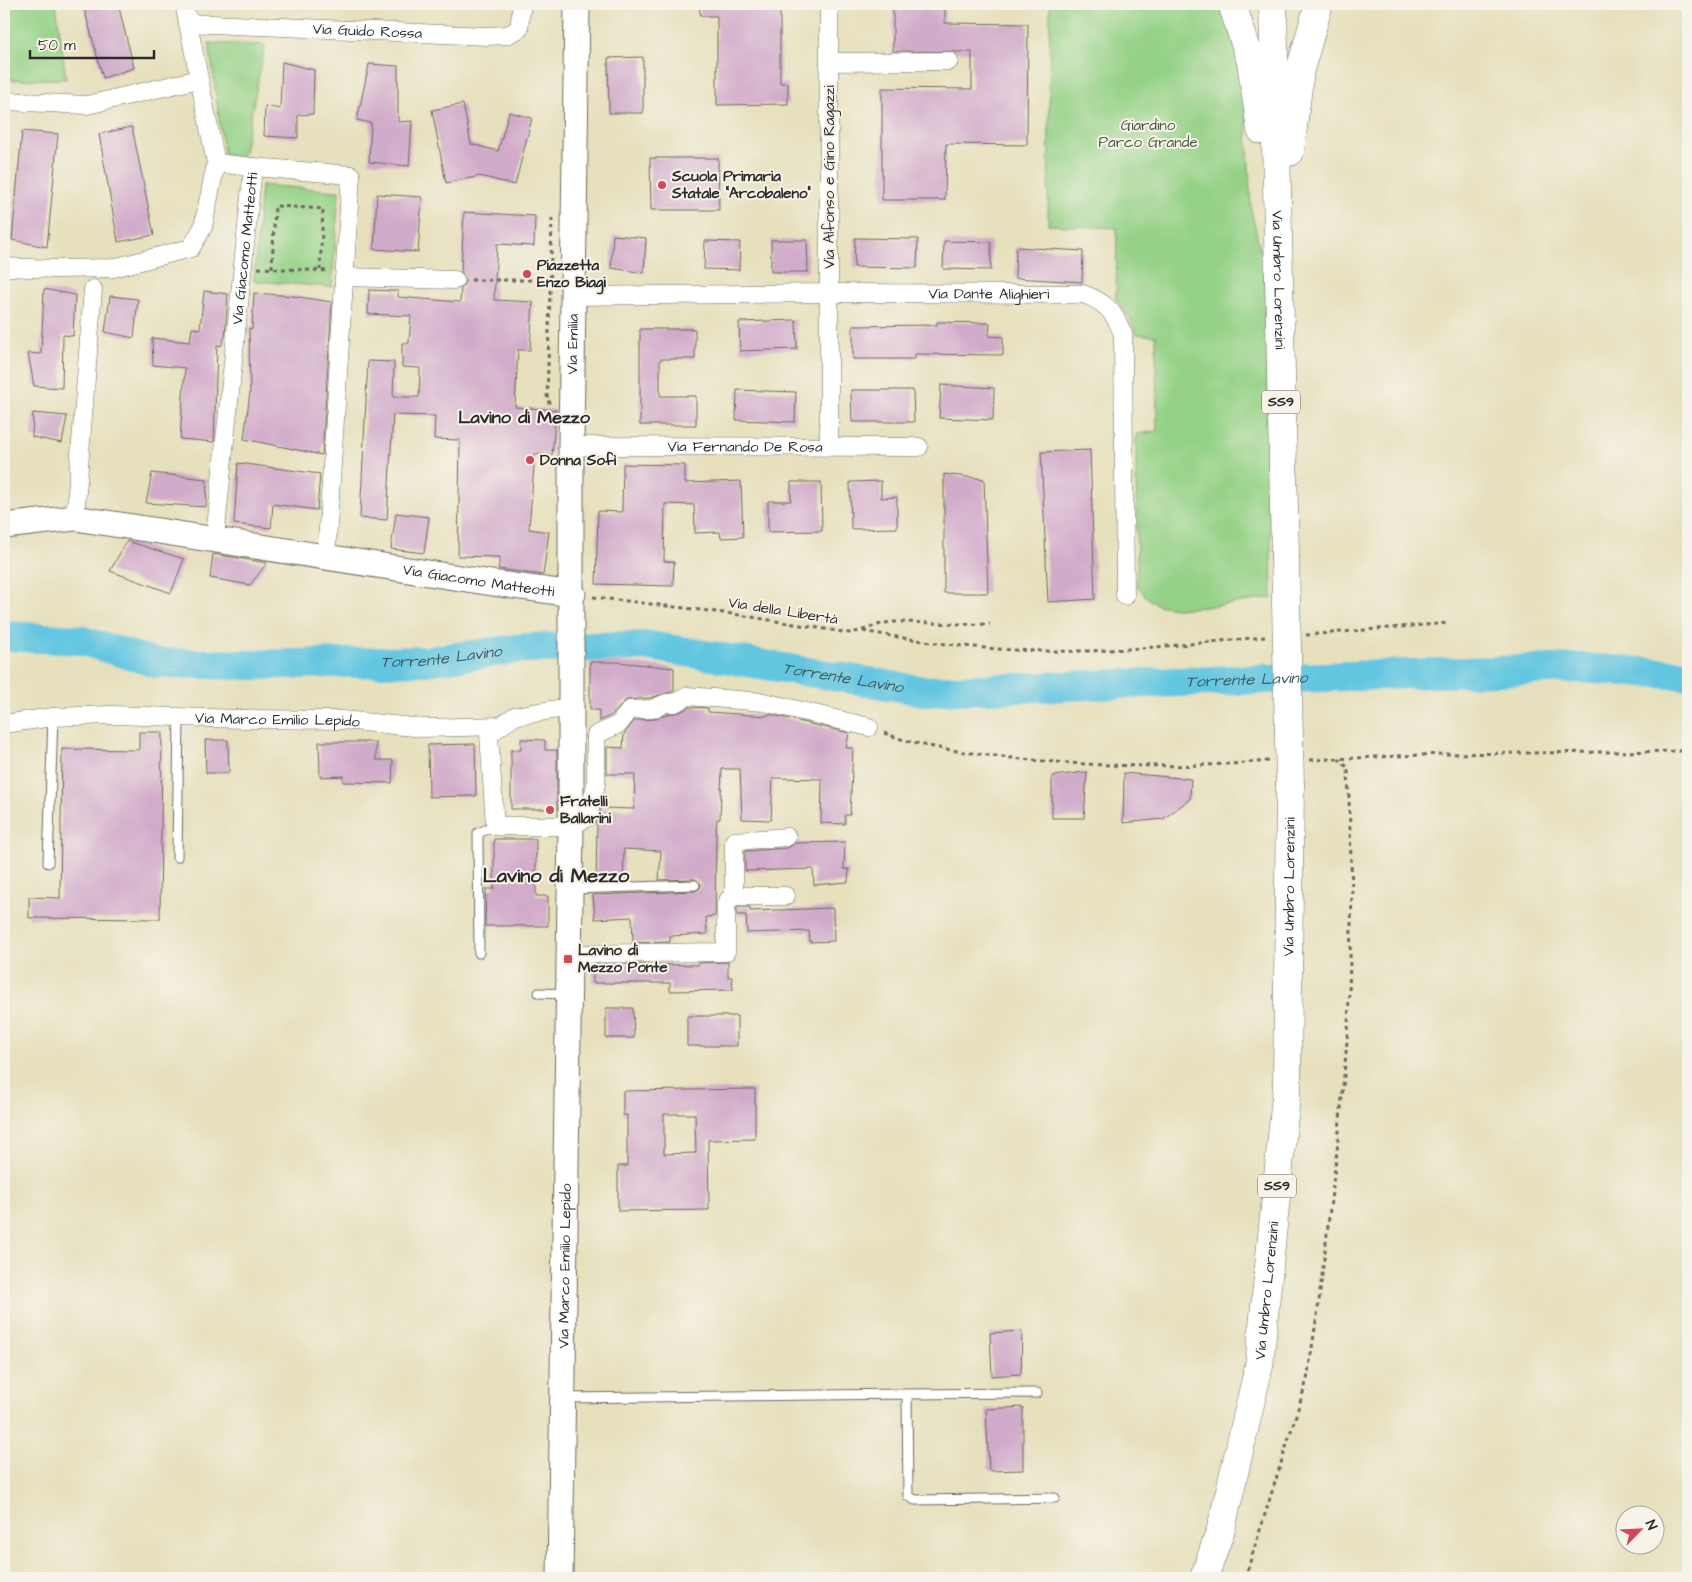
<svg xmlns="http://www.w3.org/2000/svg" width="1692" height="1582" viewBox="0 0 1692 1582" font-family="'Architects Daughter',sans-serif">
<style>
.green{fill:#95d287;stroke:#607e59}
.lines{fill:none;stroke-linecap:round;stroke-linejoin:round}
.river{stroke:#63c6e1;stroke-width:30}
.building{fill:#d1abca;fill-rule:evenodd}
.lane-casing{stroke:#6c6a5e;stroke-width:11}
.street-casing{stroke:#6c6a5e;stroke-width:19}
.secondary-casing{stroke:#6c6a5e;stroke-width:27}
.primary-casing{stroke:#6c6a5e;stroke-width:29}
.path{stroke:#6c6a5e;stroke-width:3;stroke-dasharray:4 4;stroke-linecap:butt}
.lane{stroke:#fff;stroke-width:9}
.street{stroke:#fff;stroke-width:18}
.secondary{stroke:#fff;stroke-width:25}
.primary{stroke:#fff;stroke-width:28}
.primary-bridge-casing{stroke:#6c6a5e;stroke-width:29;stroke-linecap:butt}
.primary-bridge{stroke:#fff;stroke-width:28}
.poi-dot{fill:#d1495b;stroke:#f7f3e8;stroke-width:2}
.labels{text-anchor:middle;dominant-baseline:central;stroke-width:4;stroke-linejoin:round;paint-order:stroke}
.shield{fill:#f7f3e8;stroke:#686764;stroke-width:1}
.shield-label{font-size:14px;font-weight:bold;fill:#2b2b2b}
.street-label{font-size:15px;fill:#2b2b2b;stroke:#f7f3e8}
.park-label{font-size:15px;fill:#465542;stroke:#f7f3e8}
.poi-label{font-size:15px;font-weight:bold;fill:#2b2b2b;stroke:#f7f3e8;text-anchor:start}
.water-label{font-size:16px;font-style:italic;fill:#3c5a62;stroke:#f7f3e8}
.quarter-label{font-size:18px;font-weight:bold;fill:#2b2b2b;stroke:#f7f3e8}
.district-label{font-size:20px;font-weight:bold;fill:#2b2b2b;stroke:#f7f3e8}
</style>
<rect width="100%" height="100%" fill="#f7f3e8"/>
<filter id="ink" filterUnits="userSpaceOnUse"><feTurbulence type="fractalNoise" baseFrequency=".02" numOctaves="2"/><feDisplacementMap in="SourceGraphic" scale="10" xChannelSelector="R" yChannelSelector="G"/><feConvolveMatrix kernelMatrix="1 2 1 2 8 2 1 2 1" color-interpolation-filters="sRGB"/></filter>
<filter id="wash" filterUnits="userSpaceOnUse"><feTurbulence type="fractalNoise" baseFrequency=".0096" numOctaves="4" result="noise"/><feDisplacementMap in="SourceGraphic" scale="20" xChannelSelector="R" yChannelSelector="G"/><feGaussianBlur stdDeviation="1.12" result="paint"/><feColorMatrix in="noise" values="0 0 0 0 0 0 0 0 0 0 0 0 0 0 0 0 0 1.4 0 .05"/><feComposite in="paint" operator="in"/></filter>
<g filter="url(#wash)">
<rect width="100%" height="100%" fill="#e6e0bd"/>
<path class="green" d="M4 4H56L66 79 4 80Z
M595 4H678V5L595 6Z
M1050 4H1226L1245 86 1251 209 1265 272 1272 598C1242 601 1190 613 1163 606 1151 604 1144 595 1137 585L1136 434 1157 431 1156 336 1136 334 1130 318 1116 300 1117 228 1048 225Z
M209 43 265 45 243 156 224 155Z
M261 185 339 191 332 287 254 281Z"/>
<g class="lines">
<path class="river" id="s1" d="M4 636 80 640 156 663 249 665 425 661 524 648 650 646 924 691 1580 668 1688 675"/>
</g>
<g id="blocks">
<path class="building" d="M83 4H118L134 68 103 78Z
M698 4H780V83H788V104L717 105V16H701Z
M893 4H945V23L1028 24 1027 145 946 144 945 200H882V88L972 89V52L893 51Z
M643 57V113H609L608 58Z
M282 62 314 70 313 114 298 115V138L264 136 265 106 280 109Z
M369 64 398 66V122L412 121 409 166 369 162 371 123 357 120Z
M463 104 471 144 498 151 509 112 532 118 515 185 480 176 446 183 432 110Z
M132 127 154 235 118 242 99 134Z
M22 131 58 134 47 247 12 240Z
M650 158H718L719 210H651Z
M377 194 422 197 418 252 374 249Z
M464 212 535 216 534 246 497 244 494 300 533 302 530 350H518L515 407 556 410 552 455 535 454 529 529 549 532 543 575 498 569 500 557 458 556 460 440 434 439 435 416 393 415 387 520 360 518 368 361 394 362 393 397H419L420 368 402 367V343H409L411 316 368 314 369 290 398 291V297L460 302 461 289 466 281 461 272Z
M613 235 646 238 644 273 611 268Z
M855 238 918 239 917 268 854 267Z
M771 240H807L808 272H771Z
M705 241 740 242 739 270 704 269Z
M944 241 991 242V270L943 269Z
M1016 247 1083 251 1082 282 1015 278Z
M44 289 75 295 73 336 63 335 62 388 34 386 28 353 41 354Z
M204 291 228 294 225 336 221 346 217 345 214 442 180 439 185 368 153 365 152 338 190 342 192 328 200 329Z
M254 293 293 296 332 302 322 455 244 439 250 392 249 328 252 329Z
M110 296 138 299 134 338 105 332Z
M796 320 797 349 740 351 739 322Z
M937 322 990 323 989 336 1003 337V355L915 354V359H853V326L937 325Z
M640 329H695V359H660V396H696V425H640Z
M941 385 994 388 993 420 939 418Z
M737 390 796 392 795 422 736 420Z
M851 390H913L914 422H852Z
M33 413 67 416 62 443 32 437Z
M1090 450 1095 599 1048 602 1041 452Z
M238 463 320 474 317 510 273 504 271 528 234 524Z
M623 464 685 465V483L741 481 743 537 721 538 720 532 695 533 694 505 665 504 664 561 674 562 673 586 596 584 598 511 622 512Z
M152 473 207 479 206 507 146 503Z
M944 474 984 479 988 593H944Z
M881 481V498L897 497V528L851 529 850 482Z
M791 482H821L822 531 768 532V501H791Z
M396 513 429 517 424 553 391 549Z
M127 541 184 559 171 593 110 571Z
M213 554 244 559 267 563 250 585 210 578Z
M590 662H618L674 668V691L650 698 626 700 612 715 599 721V710H590Z
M689 707 708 708V712L767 716 768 714 849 733 846 748H853L850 815H845V824L821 823 822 779 773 778 771 820 742 819 740 769H722L720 819H717L716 834 715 916 706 917 707 934 670 936V942L633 943 632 917 595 919 593 895 695 891 700 888 701 884 695 879 659 880 661 851 624 849 623 881 596 882 597 823 601 808 634 809 635 774H607V747L623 748 624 734 635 720 656 719 668 714 680 712Z
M139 732H162L160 919 29 918V897L60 898 62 749 139 750Z
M521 739 545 740V750H557V809H511V750H521Z
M205 740H228L229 773H206Z
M319 742H376V760H393L392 783 343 782V776L320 777Z
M475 744 476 796 429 797 428 745Z
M1087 772 1084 818H1052V776Z
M1124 773 1191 779 1190 799 1163 819 1123 823Z
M494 839H536V896H548V926H485L486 889H494Z
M845 842 844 869H849L848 882 814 885 813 869 745 871V851L788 848 795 843Z
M737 907H750V911L833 908 834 941 810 942 809 931 747 933 746 915H737Z
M728 962V977H732L733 990 670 991V983H593V964L698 965V963Z
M606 1008H633L634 1038H606Z
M687 1016H737V1046H687Z
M755 1089V1139L708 1140 709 1210 618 1211V1166H627V1115H623V1091ZM664 1114H695L696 1153 664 1154Z
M1022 1331 1021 1374 992 1376 990 1333Z
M1023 1407V1470L989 1471 986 1409Z"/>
</g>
</g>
<g filter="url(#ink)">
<use href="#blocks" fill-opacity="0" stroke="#6c6a5e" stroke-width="1"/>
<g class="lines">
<defs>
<path id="lane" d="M177 857 179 717
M48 863 53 717
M571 889 695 885
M479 953 478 833 495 826
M539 993 567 994
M907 1394 1037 1393
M565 1398 907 1394 908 1496 915 1500 1055 1498"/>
<g id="street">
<path id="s2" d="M184 4 188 23 487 36 507 35 519 29 522 4"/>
<path d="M829 4V445"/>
<path d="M829 62 949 61"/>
<path d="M4 101 87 105 199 79"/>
<path d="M216 163 253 167"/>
<path d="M4 267 57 269 113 268 191 248 203 227 216 163 188 23"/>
<path d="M344 277 455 280"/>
<path id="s3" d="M573 296 829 293 1083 294C1106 302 1114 312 1123 334L1125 596"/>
<path id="s4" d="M571 446 919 447"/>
<path d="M75 518 93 289"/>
<path id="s5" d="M215 538 253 167 351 175 326 557"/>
<path d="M570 707 515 716 489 734 495 826H571L588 817 596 784V735L619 724 630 710 652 709 666 703H675L687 696 764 702 869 727"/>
<path id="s6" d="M4 724 53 717 111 715 242 719 342 720 424 728 500 726"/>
<path d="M734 897V841L787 837"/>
<path d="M568 954 726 952V903L730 898 737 896H786"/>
</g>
<g id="secondary">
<path id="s7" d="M4 526 75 518 492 583 573 594"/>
<path id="s8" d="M560 1578 571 826V446L577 4"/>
</g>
<g id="primary">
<path d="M1232 4 1251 62 1261 130"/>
<path id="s9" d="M1273 4 1285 556"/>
<path d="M1290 152 1300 70 1319 4"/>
<path id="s10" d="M1204 1578 1221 1529 1259 1366 1287 1086 1290 786"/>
</g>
</defs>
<use href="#lane" class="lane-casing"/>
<use href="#street" class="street-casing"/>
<use href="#secondary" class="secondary-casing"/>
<use href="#primary" class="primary-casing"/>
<path class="path" d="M258 268 329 271
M272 268 275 206 323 209 320 270
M471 280H550
M551 402H547L552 218
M593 597 733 614 849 633C866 631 879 622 895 622 926 622 958 625 990 624
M863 631C922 642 984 650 1044 651 1118 653 1192 643 1265 637
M1306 635 1448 623
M884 733C920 747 956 751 995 756 1085 767 1178 769 1269 761
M1310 760 1443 754 1688 751
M1245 1578 1307 1380 1318 1309 1338 1142 1348 1030 1352 891 1348 768 1339 759"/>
<use href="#lane" class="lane"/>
<use href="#street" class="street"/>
<use href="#secondary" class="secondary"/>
<use href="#primary" class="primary"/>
<defs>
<path id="primary-bridge" d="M1285 556 1290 786"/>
</defs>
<use href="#primary-bridge" class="primary-bridge-casing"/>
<use href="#primary-bridge" class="primary-bridge"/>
</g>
</g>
<g class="poi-dot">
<circle cx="662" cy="185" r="5"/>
<circle cx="527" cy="274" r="5"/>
<circle cx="530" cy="460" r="5"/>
<circle cx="550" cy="810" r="5"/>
<rect x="563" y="954" width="10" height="10" rx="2.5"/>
</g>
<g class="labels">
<g class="shield">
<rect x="1262" y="390.5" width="38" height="23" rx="4"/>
<rect x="1258" y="1174.5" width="38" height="23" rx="4"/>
</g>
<g class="shield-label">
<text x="1281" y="402">SS9</text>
<text x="1277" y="1186">SS9</text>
</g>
<g class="street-label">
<text stroke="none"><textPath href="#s2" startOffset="199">Via Guido Rossa</textPath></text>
<text transform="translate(829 177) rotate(-90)">Via Alfonso e Gino Ragazzi</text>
<text stroke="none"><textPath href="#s5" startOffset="291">Via Giacomo Matteotti</textPath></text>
<text stroke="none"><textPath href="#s9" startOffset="276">Via Umbro Lorenzini</textPath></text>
<text stroke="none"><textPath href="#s3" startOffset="416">Via Dante Alighieri</textPath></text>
<text stroke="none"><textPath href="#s8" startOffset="1234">Via Emilia</textPath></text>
<text stroke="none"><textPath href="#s4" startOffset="174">Via Fernando De Rosa</textPath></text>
<text stroke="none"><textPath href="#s7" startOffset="480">Via Giacomo Matteotti</textPath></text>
<text transform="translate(783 611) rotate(9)">Via della Libertà</text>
<text stroke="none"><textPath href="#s6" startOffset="274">Via Marco Emilio Lepido</textPath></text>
<text stroke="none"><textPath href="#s10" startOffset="700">Via Umbro Lorenzini</textPath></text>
<text stroke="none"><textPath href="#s8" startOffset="312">Via Marco Emilio Lepido</textPath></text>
<text stroke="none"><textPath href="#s10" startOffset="295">Via Umbro Lorenzini</textPath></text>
</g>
<g class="park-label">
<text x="1148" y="125">Giardino<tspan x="1148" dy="17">Parco Grande</tspan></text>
</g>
<g class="poi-label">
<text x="672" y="176">Scuola Primaria<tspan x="672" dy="17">Statale “Arcobaleno”</tspan></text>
<text x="537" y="265">Piazzetta<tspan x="537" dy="17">Enzo Biagi</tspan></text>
<text x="540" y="460">Donna Sofì</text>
<text x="560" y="801">Fratelli<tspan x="560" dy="17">Ballarini</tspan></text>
<text x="578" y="950">Lavino di<tspan x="578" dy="17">Mezzo Ponte</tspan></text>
</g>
<g class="water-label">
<text stroke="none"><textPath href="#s1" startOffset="441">Torrente Lavino</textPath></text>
<text stroke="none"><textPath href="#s1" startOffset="846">Torrente Lavino</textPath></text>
<text stroke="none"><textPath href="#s1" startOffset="1251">Torrente Lavino</textPath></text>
</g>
<g class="quarter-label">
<text x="524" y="417">Lavino di Mezzo</text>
</g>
<g class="district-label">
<text x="556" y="876">Lavino di Mezzo</text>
</g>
</g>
<rect width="1692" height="1582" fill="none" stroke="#f7f3e8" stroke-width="20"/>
<g transform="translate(1640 1530) rotate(66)"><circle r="24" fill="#f7f3e8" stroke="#a5a39c"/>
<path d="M0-4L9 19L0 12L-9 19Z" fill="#d1495b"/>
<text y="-8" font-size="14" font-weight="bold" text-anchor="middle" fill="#2b2b2b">N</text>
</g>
<path d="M30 50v8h124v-8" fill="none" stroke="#2b2b2b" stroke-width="2.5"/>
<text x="38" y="50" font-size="15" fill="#2b2b2b" stroke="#f7f3e8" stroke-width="4" paint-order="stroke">50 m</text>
</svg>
